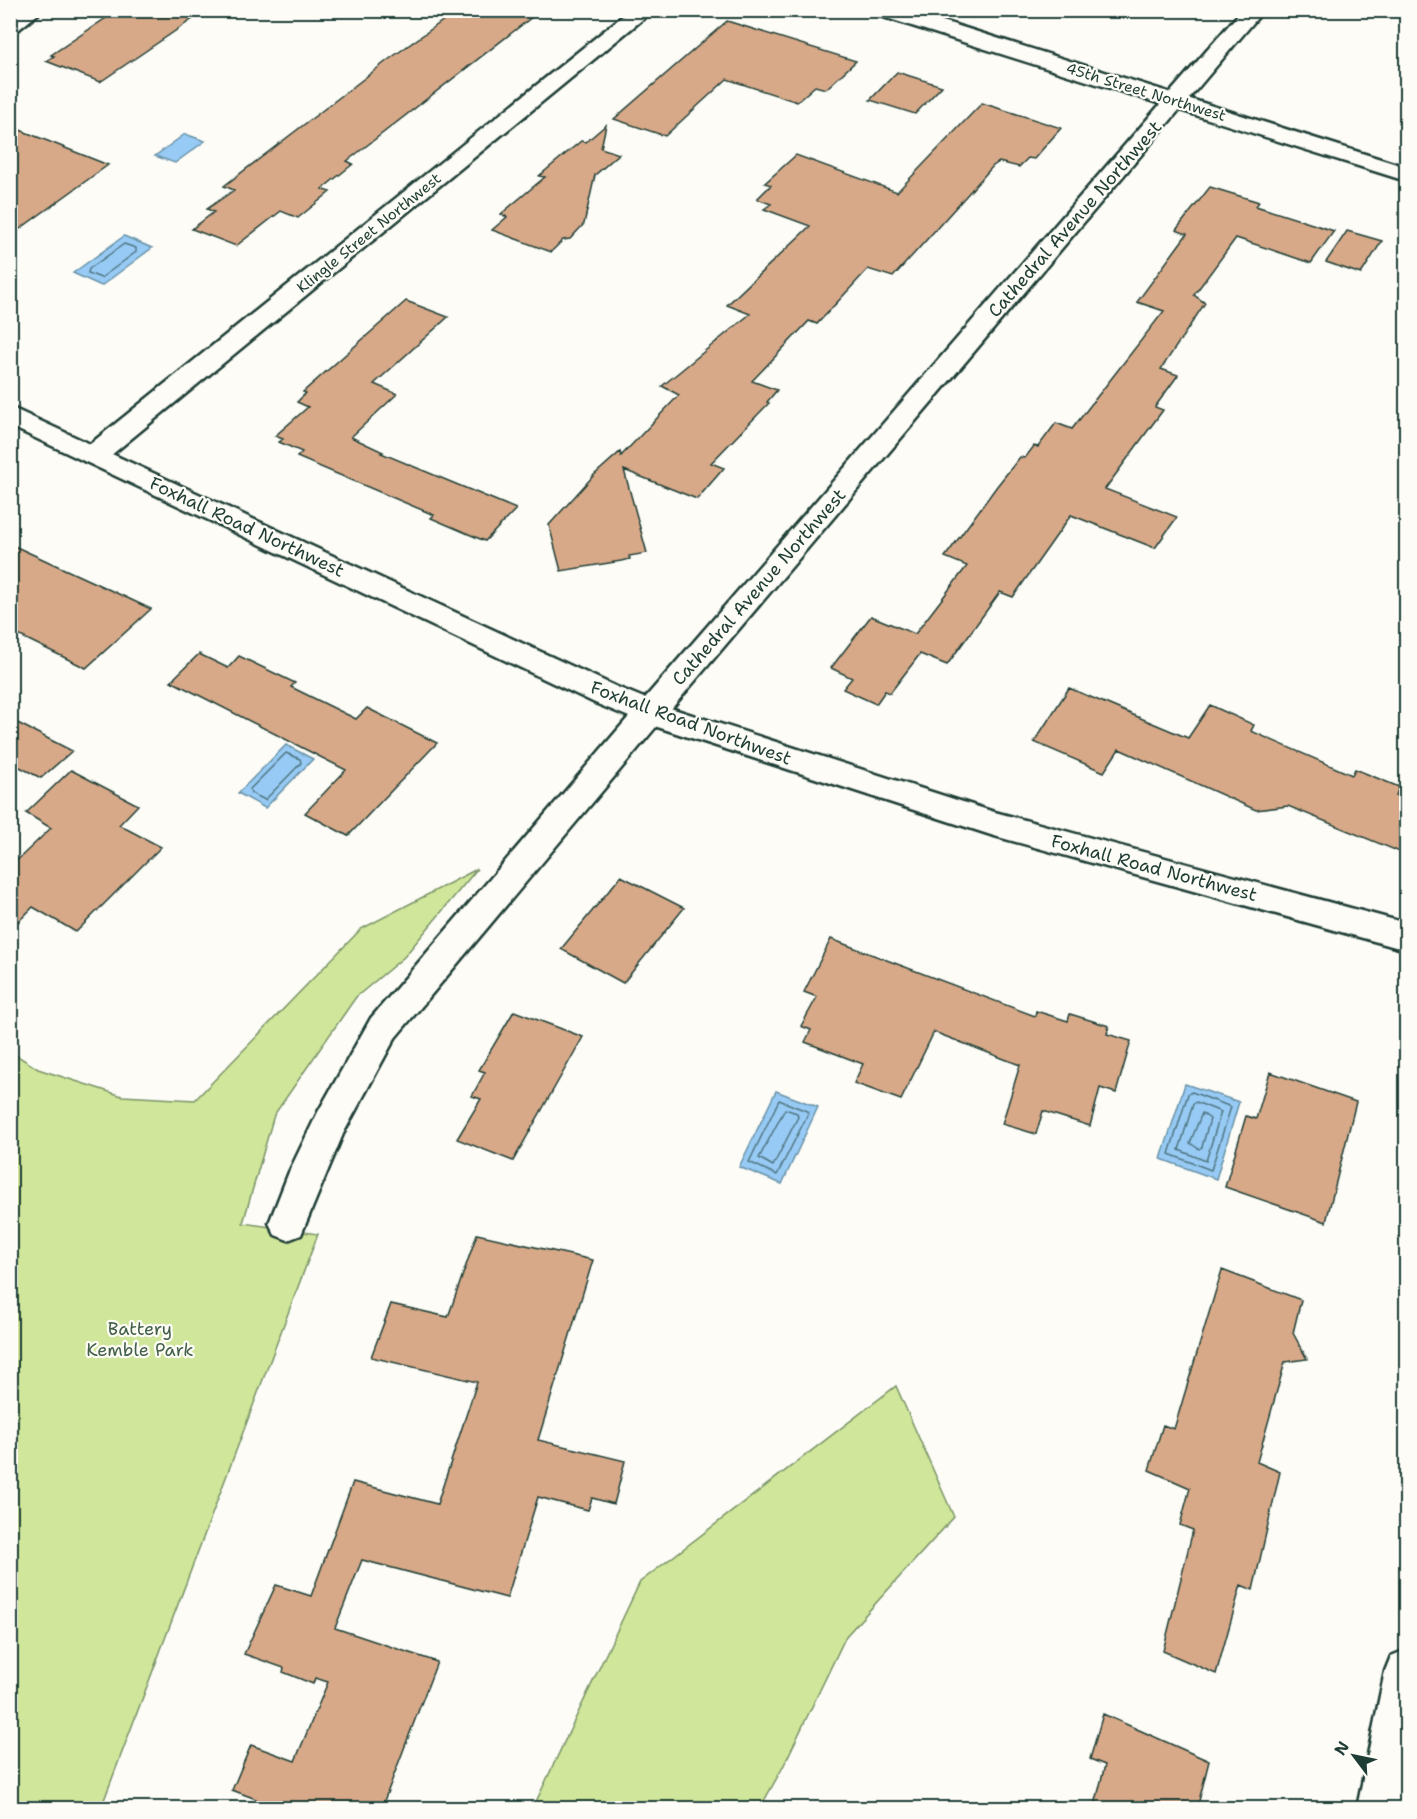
<svg xmlns="http://www.w3.org/2000/svg" width="1417" height="1819" viewBox="0 0 1417 1819" font-family="'Shantell Sans',sans-serif">
<style>
.green{fill:#d0e69a;stroke:#789267;stroke-width:1.5}
.water{fill:#97caf4;stroke:#6792a7;stroke-width:1.5}
.lines{fill:none;stroke-linecap:round;stroke-linejoin:round}
.shore{stroke:#4f7581;stroke-width:1.5}
.building{fill:#d7a989;stroke:#1f3d34;stroke-width:1.5}
.street-casing{stroke:#1f3d34;stroke-width:5}
.secondary-casing{stroke:#1f3d34;stroke-width:5}
.primary-casing{stroke:#1f3d34;stroke-width:5}
.street{fill:#fdfcf7;fill-rule:evenodd}
.secondary{fill:#fdfcf7;fill-rule:evenodd}
.primary{fill:#fdfcf7;fill-rule:evenodd}
.labels{text-anchor:middle;dominant-baseline:central;stroke-width:4.5;stroke-linejoin:round;paint-order:stroke}
.far-street-label{font-size:15px;fill:#1f3d34;stroke:#fdfcf7}
.street-label{font-size:18px;fill:#1f3d34;stroke:#fdfcf7}
.park-label{font-size:18px;fill:#425f48;stroke:#fdfcf7}
</style>
<rect width="100%" height="100%" fill="#fdfcf7"/>
<filter id="ink" filterUnits="userSpaceOnUse"><feTurbulence type="fractalNoise" baseFrequency=".0167" numOctaves="2"/><feDisplacementMap in="SourceGraphic" scale="12" xChannelSelector="R" yChannelSelector="G"/><feConvolveMatrix kernelMatrix="1 2 1 2 8 2 1 2 1" color-interpolation-filters="sRGB"/></filter>
<g filter="url(#ink)">
<path class="green" d="M477 869 404 957 356 997 274 1115 243 1223 318 1234 101 1808H11L10 1051 38 1069 122 1096 195 1100 361 929Z
M896 1386 954 1517 846 1636 783 1767 760 1808H533L640 1582Z"/>
<path class="water" d="M185 134 205 141 175 163 155 156Z
M124 236 152 248 101 286 73 273Z
M286 745 313 759 265 808 238 793Z
M1185 1084 1239 1102 1216 1179 1161 1159Z
M776 1091 818 1107 782 1184 739 1167Z"/>
<g class="lines">
<path class="shore" d="M124 244 136 248V252L101 278 88 273 89 269Z
M286 753 300 759 301 763 265 800 251 793 250 789Z
M1192 1092 1231 1107 1211 1170 1169 1154 1188 1094Z
M779 1100 809 1112 777 1175 749 1162Z
M1196 1102 1221 1112 1206 1161 1179 1150 1193 1104Z
M785 1109 797 1113 798 1117 773 1166 759 1158Z
M1202 1113 1210 1119 1202 1147 1199 1149 1190 1143Z"/>
</g>
<path class="building" d="M118 10H206L100 82 46 61 54 56 51 55Z
M458 10H541L347 161 353 164 322 189 330 192 298 218 281 211 236 246 192 229 214 212 207 209 234 190 224 186 388 60Z
M727 21 856 61 826 89 815 86 797 102 727 79 665 136 614 119Z
M897 72 942 86 915 114 870 100Z
M982 103 1061 128 1034 159 1028 158 1019 167 999 162 993 166 893 277 868 269 817 324 809 321 752 381 777 390 767 402 769 403 711 463 724 468 697 499 624 470 647 553 629 556 630 559 621 561 561 571 549 525 594 475 620 452 621 456 679 395 662 386 750 314 727 305 810 226 764 209 771 204 757 199 771 185 765 183 796 155 897 192Z
M606 125 601 148 619 154 595 175 584 224 570 239 563 240 551 252 492 230 507 217 501 214 545 177 539 176 581 141 586 142Z
M10 126 108 165 10 236Z
M1210 187 1259 202 1256 206 1334 231 1311 263 1236 238 1194 295 1205 303 1161 369 1178 375 1155 407 1163 410 1105 489 1177 517 1155 548 1071 515 1013 597 1000 592 947 665 920 654 890 693 885 691 876 704 843 689 852 678 831 668 871 616 915 634 967 566 945 557 997 486 1020 457 1025 458 1034 446 1038 447 1056 423 1072 429 1164 311 1137 302 1187 234 1176 230Z
M1347 231 1382 241 1361 274 1326 262Z
M406 301 448 317 374 384 397 394 351 437 383 452 381 453 516 509 485 541 431 518 434 515 297 457 302 452 279 442 283 439 275 436 308 407 297 402 306 393 303 392Z
M10 544 110 590 151 609 86 668 10 631Z
M199 654 228 668 239 656 295 683 291 687 356 719 367 708 437 743 348 836 305 813 346 770 171 681Z
M1069 688 1188 738 1210 705 1254 725 1251 731 1352 775 1355 769 1399 787 1396 795 1407 800V855L1288 806 1256 810 1119 749 1104 772 1034 742Z
M10 719 72 751 41 778 10 762Z
M71 770 138 805 119 825 161 847 76 932 33 907 10 930V867L51 828 26 813Z
M621 876 684 908 623 983 561 949Z
M831 939 1035 1016 1036 1011 1068 1021 1070 1014 1109 1026 1107 1034 1131 1041 1116 1093 1100 1088 1090 1126 1043 1111 1036 1134 1002 1124 1020 1065 934 1032 901 1100 854 1083 863 1064 805 1042 811 1030 801 1026 817 997 804 992Z
M514 1011 583 1037 513 1161 457 1139 481 1099 472 1096 485 1072 479 1070Z
M1270 1072 1356 1102 1326 1222 1225 1187 1246 1116 1256 1119Z
M477 1234 593 1260 538 1440 625 1461 614 1504 592 1498 588 1510 538 1497 507 1598 362 1560 335 1628 437 1662 381 1809H252L256 1799 232 1790 251 1745 295 1761 328 1682 315 1678 313 1684 283 1672 284 1668 244 1654 276 1585 311 1596 353 1482 437 1504 477 1382 371 1357 391 1304 448 1317Z
M1222 1270 1301 1300 1293 1333 1307 1359 1285 1362 1257 1462 1280 1472 1253 1590 1241 1585 1216 1674 1163 1651 1193 1530 1180 1525 1190 1488 1149 1470 1163 1425 1174 1429Z
M1103 1714 1209 1761 1197 1809H1094L1105 1765 1090 1759Z"/>
<g class="lines">
<defs>
<path id="street" d="M18 10H43L18 30 10 31V15Z
M630 10H654L104 461 94 464 84 461 80 455 84 449Z
M875 10H908L1406 167V181L877 15Z
M650 702 661 705 665 713 661 721 395 1038 343 1134 301 1235 288 1240 275 1235 269 1223 289 1172 318 1112 371 1018 639 705Z
M1406 1650V1781L1401 1808H1357L1385 1671 1391 1656Z"/>
<path id="secondary" d="M1242 10H1264L661 721 650 724 639 721 635 713 639 705Z"/>
<path id="primary" d="M10 407 617 687 661 705 991 811 1406 923V950L991 835 639 721 595 703 10 426Z"/>
</defs>
<use href="#street" class="street-casing"/>
<use href="#secondary" class="secondary-casing"/>
<use href="#primary" class="primary-casing"/>
<use href="#street" class="street"/>
<use href="#secondary" class="secondary"/>
<use href="#primary" class="primary"/>
</g>
</g>
<g class="labels">
<g class="far-street-label">
<text transform="translate(1146 92) rotate(17)">45th Street Northwest</text>
<text transform="translate(369 233) rotate(-39)">Klingle Street Northwest</text>
</g>
<g class="street-label">
<text transform="translate(1075 219) rotate(-49)">Cathedral Avenue Northwest</text>
<text transform="translate(247 527) rotate(25)">Foxhall Road Northwest</text>
<text transform="translate(759 587) rotate(-49)">Cathedral Avenue Northwest</text>
<text transform="translate(691 723) rotate(20)">Foxhall Road Northwest</text>
<text transform="translate(1154 868) rotate(15)">Foxhall Road Northwest</text>
</g>
<g class="park-label">
<text x="140" y="1329">Battery<tspan x="140" dy="21">Kemble Park</tspan></text>
</g>
</g>
<rect width="1417" height="1819" fill="none" stroke="#fdfcf7" stroke-width="36"/>
<rect x="18" y="18" width="1381" height="1783" fill="none" stroke="#1f3d34" stroke-width="2" filter="url(#ink)"/>
<g transform="translate(1354 1756) rotate(302)" stroke="#fdfcf7" stroke-width="4.5" paint-order="stroke">
<path d="M0-4.5L10 22L0 15L-10 22Z" fill="#1f3d34"/>
<text y="-9" font-size="16" font-weight="bold" text-anchor="middle" fill="#1f3d34">N</text>
</g>
</svg>
